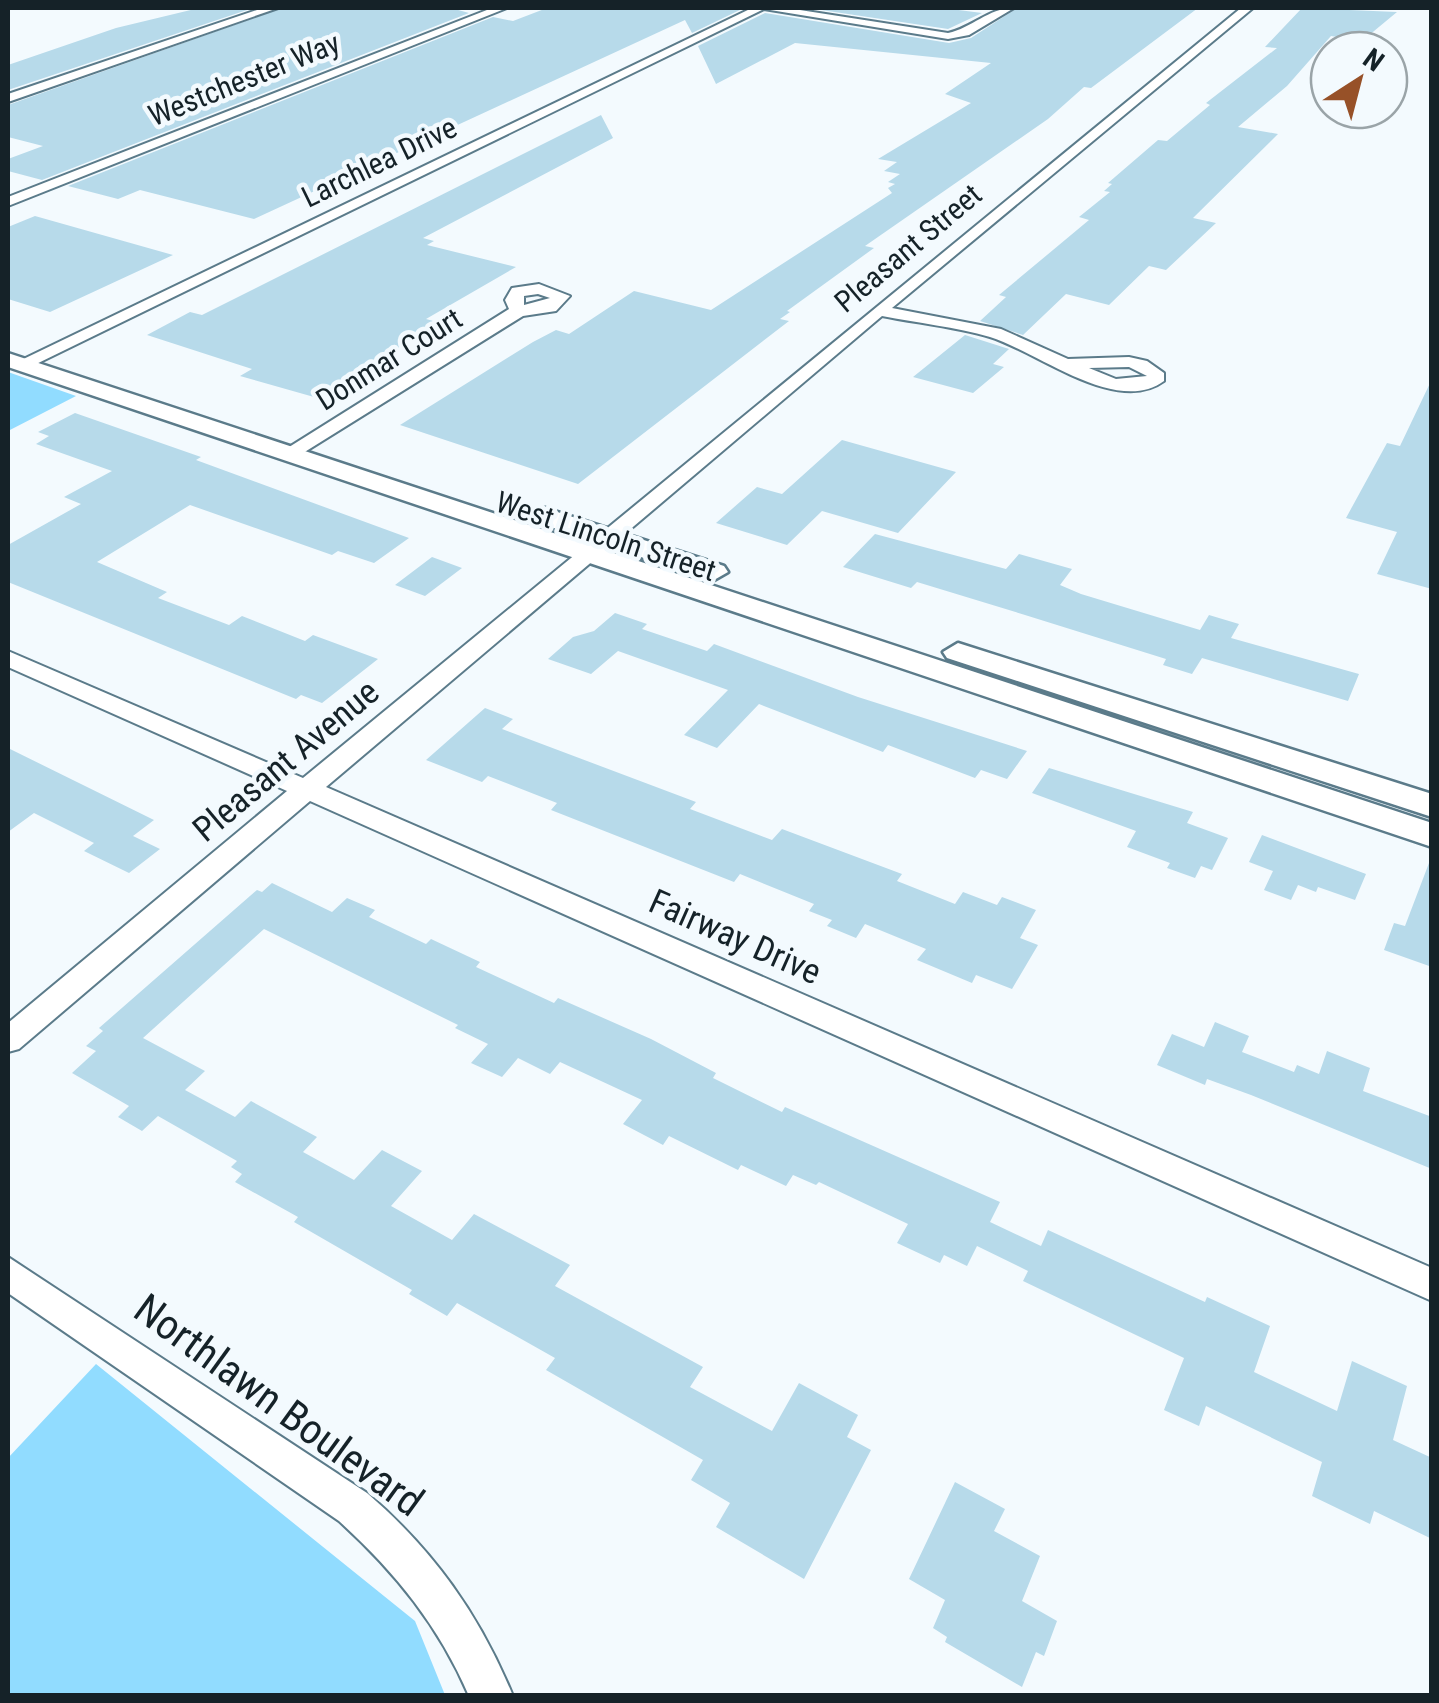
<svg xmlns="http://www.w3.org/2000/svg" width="1439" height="1703" viewBox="0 0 1439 1703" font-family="'Roboto Condensed',sans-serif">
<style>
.green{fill:#91dcff}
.building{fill:#b7daea}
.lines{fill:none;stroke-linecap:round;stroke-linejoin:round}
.minor-casing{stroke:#5b7b8a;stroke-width:4}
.tertiary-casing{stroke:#5b7b8a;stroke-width:5}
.minor{fill:#fff;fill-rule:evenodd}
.tertiary{fill:#fff;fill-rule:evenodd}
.labels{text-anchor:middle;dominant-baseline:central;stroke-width:9;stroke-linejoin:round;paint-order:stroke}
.far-street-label{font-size:30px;fill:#152228;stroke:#f3fafe}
.street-label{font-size:35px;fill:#152228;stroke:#f3fafe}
.near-street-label{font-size:42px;fill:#152228;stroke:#f3fafe}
</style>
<rect width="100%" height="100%" fill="#f3fafe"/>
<path class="green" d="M8 372 76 396 8 431Z
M96 1364 415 1621 445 1695H8V1458Z"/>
<path class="building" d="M199 8H253L8 90V65L116 28Z
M282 8H451L469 13 42 180 8 171V159L43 146 8 137V105Z
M547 8H744L692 33 685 20 254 219 140 190 118 199 68 186 493 17 513 21Z
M808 8H943L982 13 948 29Z
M1017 8H1198L1091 88 1084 87 1048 119 865 246 874 248 787 311 790 312 780 319 789 321 578 484 400 425 533 342 556 330 569 334 634 291 711 310 892 193 888 188 895 184 888 182 900 174 884 171 897 162 878 159 971 103 945 94 991 63 795 43 716 84 698 46 765 13 949 43 971 38Z
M1302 8 1397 12 1362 41 1331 36 1287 86 1238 127 1278 134 1193 218 1216 223 1166 270 1149 266 1109 305 1066 294 1023 335 980 321 1006 297 999 295 1089 220 1079 217 1110 192 1104 191 1112 184 1108 183 1158 140 1167 141 1210 105 1206 103 1277 48 1265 47Z
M601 115 613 138 423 238 434 241 427 245 516 267 426 319 437 322 432 328 314 397 240 376 252 369 147 335 190 312 202 315Z
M35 216 173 255 50 312 8 299V227Z
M965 335 1009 349 993 364 1004 367 973 393 913 377Z
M1432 379V589L1377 574 1397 532 1346 518 1387 443 1400 446Z
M75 413 201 457 196 460 409 538 374 563 338 551 332 555 190 505 97 562 167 592 158 598 229 625 242 616 305 641 313 635 378 659 322 703 301 695 296 699 8 582V545L81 504 64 497 112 471 36 444 49 436 38 432Z
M842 440 956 472 898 533 822 511 787 545 716 523 757 487 782 494Z
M875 534 1006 569 1019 554 1072 569 1060 585 1081 594 1200 630 1209 615 1239 624 1231 638 1359 674 1348 701 1202 658 1192 674 1163 665 1166 659 1025 615 917 582 911 588 843 567Z
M432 557 462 568 425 596 395 585Z
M615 613 647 624 642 629 707 651 714 644 858 697 1027 751 1007 779 981 770 975 778 888 745 883 752 759 704 717 748 684 735 728 690 618 651 591 674 548 659 573 637 594 631Z
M485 708 513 719 502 729 696 802 690 809 772 840 782 829 902 874 897 881 955 904 963 892 997 905 1002 897 1036 910 1020 938 1038 945 1012 989 976 975 972 983 917 960 926 949 865 924 856 938 827 926 832 920 809 911 814 904 740 874 734 882 551 810 557 803 488 776 482 782 426 760Z
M8 748 154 820 133 836 160 849 129 873 84 851 94 843 34 813 8 832Z
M1049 768 1193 812 1187 823 1228 838 1212 870 1201 866 1195 878 1167 868 1170 863 1127 847 1136 831 1032 793Z
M1262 835 1366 874 1355 900 1318 887 1316 892 1298 885 1291 900 1264 890 1273 871 1249 862Z
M1429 863H1432V967L1384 950 1394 923 1405 926Z
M272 883 332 912 347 898 375 910 369 917 426 944 431 939 480 962 476 967 554 1003 558 998 651 1039 716 1073 713 1078 782 1112 785 1107 1000 1202 990 1222 1041 1246 1048 1230 1205 1302 1207 1297 1270 1326 1254 1372 1337 1411 1352 1361 1407 1386 1393 1440 1432 1458V1539L1374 1511 1370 1524 1312 1496 1322 1462 1206 1406 1199 1426 1164 1410 1184 1358 1023 1281 1028 1271 977 1246 967 1266 944 1255 940 1263 897 1243 908 1224 819 1182 816 1185 793 1175 786 1186 741 1165 738 1170 669 1136 663 1145 623 1124 642 1100 560 1062 550 1074 518 1058 502 1077 471 1063 488 1044 455 1028 458 1025 264 929 143 1038 205 1071 185 1090 235 1117 251 1101 317 1137 303 1152 354 1180 382 1150 422 1171 391 1206 452 1240 474 1214 570 1265 555 1286 703 1367 690 1387 772 1431 799 1383 858 1415 847 1437 871 1450 804 1579 716 1527 730 1503 691 1480 703 1460 546 1370 555 1358 457 1303 447 1316 409 1294 412 1290 294 1222 298 1217 235 1182 242 1174 231 1167 237 1161 158 1116 142 1131 118 1117 129 1106 72 1073 96 1051 86 1046 103 1031 99 1028 257 890 262 892Z
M1215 1022 1249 1036 1242 1052 1294 1072 1297 1065 1319 1074 1327 1051 1370 1068 1363 1091 1432 1117V1169L1251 1095 1207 1079 1205 1085 1157 1065 1172 1034 1204 1047Z
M955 1482 1005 1509 994 1531 1040 1556 1022 1601 1057 1621 1044 1656 1036 1652 1022 1687 945 1642 947 1637 933 1628 945 1600 909 1579Z"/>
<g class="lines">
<defs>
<path id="minor" d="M263 8H278L8 102V94Z
M492 8H507L8 206V197Z
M752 8H787L948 33C972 28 990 7 1014 8L969 35 948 39 764 9 26 369 11 365Z
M1241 8H1253L892 308 1001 329 1068 359 1129 357 1147 361 1164 373V381C1117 416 1038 352 990 337 956 327 917 323 882 316L326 787 1432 1268V1301L310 801 19 1049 8 1052V1023L287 791 8 667V651L303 778ZM1129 367 1147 376 1116 379 1089 368Z
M539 284 570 296 556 311 523 316 295 458 278 454 509 309 505 300 512 288ZM538 294 550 298 524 305V296Z
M8 1257 367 1493C434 1551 479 1614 513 1696H469C439 1626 395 1572 339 1521L8 1293Z"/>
<path id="tertiary" d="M8 353 1432 823V847L8 367Z
M545 508 724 566 728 572 714 580 704 578 536 522 532 516Z
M958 643 1432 794V817L947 658 943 652Z"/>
</defs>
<use href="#minor" class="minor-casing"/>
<use href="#tertiary" class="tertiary-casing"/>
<use href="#minor" class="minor"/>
<use href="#tertiary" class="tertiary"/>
</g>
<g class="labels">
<g class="far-street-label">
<text transform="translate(244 79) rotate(-22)">Westchester Way</text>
<text transform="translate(379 162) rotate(-26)">Larchlea Drive</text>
<text transform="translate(908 248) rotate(-40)">Pleasant Street</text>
<text transform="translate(389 359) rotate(-32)">Donmar Court</text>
<text transform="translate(606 536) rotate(18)">West Lincoln Street</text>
</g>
<g class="street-label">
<text transform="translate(286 761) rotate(-40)">Pleasant Avenue</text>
<text transform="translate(735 937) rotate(24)">Fairway Drive</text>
</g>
<g class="near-street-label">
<text transform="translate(279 1405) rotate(36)">Northlawn Boulevard</text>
</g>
</g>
<rect width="1439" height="1703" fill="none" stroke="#152228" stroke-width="20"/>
<g transform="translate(1359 80) rotate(36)"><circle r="48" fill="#f3fafe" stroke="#9aa4a8" stroke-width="2.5"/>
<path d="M0-8L18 38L0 25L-18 38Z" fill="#975128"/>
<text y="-15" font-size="28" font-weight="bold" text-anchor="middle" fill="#152228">N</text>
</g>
</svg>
